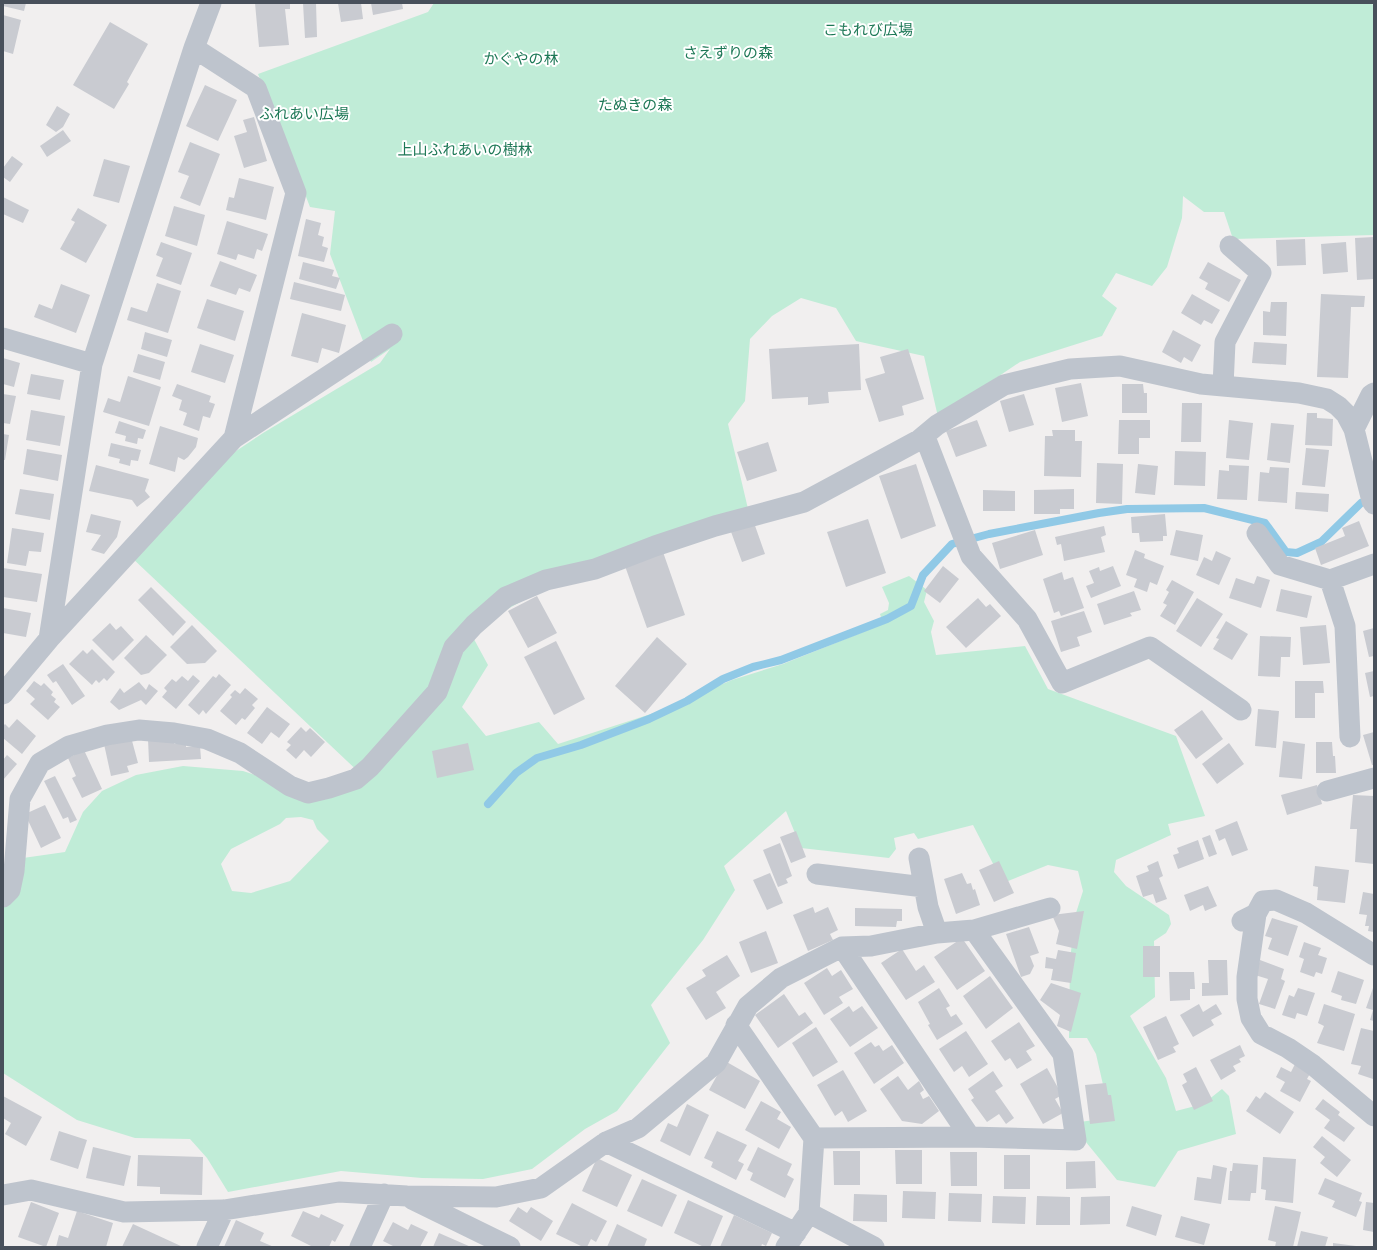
<svg xmlns="http://www.w3.org/2000/svg" width="1377" height="1250" viewBox="0 0 1377 1250" font-family="Commissioner,'Noto Sans JP',sans-serif">
<style>
.green{fill:#c0ecd7;fill-rule:evenodd}
.lines{fill:none;stroke-linecap:round;stroke-linejoin:round}
.stream{stroke:#90c9e6;stroke-width:8}
.building{fill:#c9cbd1}
.minor{stroke:#bec4cd;stroke-width:21}
.labels{text-anchor:middle;dominant-baseline:central;stroke-width:4;stroke-linejoin:round;paint-order:stroke}
.park-label{font-size:15px;fill:#1d7856;stroke:#fff}
</style>
<rect width="100%" height="100%" fill="#f1efef"/>
<path class="green" d="M434 3H1369L1374 5V235L1233 239 1224 212H1204L1183 196 1182 218 1167 267 1152 286 1116 273 1102 296 1117 308 1102 336 1020 362 938 417 924 356 856 341 836 308 801 298 772 316 750 339 745 401 728 424 749 513 559 581 469 630 488 665 462 707 486 736 539 722 558 744 657 712 732 680 783 664 883 624 880 614 888 610 889 603 882 587 909 576 927 590 924 602 934 621 931 632 936 655 1025 646 1048 689 1176 736 1205 816 1168 824 1171 835 1116 860 1114 872 1126 886 1169 915 1171 924 1166 933 1154 941 1155 997 1130 1016 1166 1078 1176 1111 1203 1104 1222 1089 1229 1096 1236 1134 1178 1151 1155 1187 1117 1180 1081 1136 1080 1122 1101 1119 1104 1089 1096 1054 1087 1038H1069L1070 959 1076 913 1083 891 1078 871 1048 865 1003 883 973 825 918 839 914 833 894 838 896 849 889 858 801 848 786 811 724 866 735 890 703 940 651 1005 670 1043 617 1111 585 1129 532 1169 483 1179 422 1178 341 1171 228 1192 207 1158 190 1139 135 1138 77 1120 3 1073V907L13 901 23 858 65 852 83 812 102 791 136 775 183 766 243 771 267 779 294 794 365 778 130 556 224 459 263 433 380 363 390 349 371 362 330 254 335 211 310 207 258 74 428 12ZM301 817 313 820 317 829 329 841 290 881 251 893 232 891 221 864 231 849 280 824 286 818Z"/>
<g class="lines">
<path class="stream" d="M488 804 516 773 537 758 581 745 649 719 687 701 723 679 753 667 781 660 887 619 911 606 923 575 952 544 989 534 1099 513 1127 509 1204 508 1265 523 1286 552 1297 553 1321 542 1361 503"/>
</g>
<path class="building" d="M3 3H26L24 11 3 6Z
M255 3H290V9H285L289 45 259 47Z
M303 3H316L317 37 305 38Z
M338 3H361L363 19 341 22Z
M371 3H402L403 9 373 15Z
M3 15 21 20 13 54 3 51Z
M110 22 148 44 127 82 129 84 114 109 73 85Z
M205 85 237 100 218 141 186 126Z
M57 106 70 114 63 127 56 132 46 125Z
M254 117 267 161 244 168 234 136 247 132 243 120Z
M63 130 71 141 47 157 40 146Z
M190 142 220 154 200 206 180 198 189 176 178 172Z
M12 156 23 164 10 182 3 177V168Z
M104 159 130 166 119 203 93 196Z
M239 178 274 187 266 220 226 210 229 197 234 198Z
M3 197 29 210 23 223 3 214Z
M174 206 205 215 197 246 165 236Z
M78 208 107 225 86 263 60 249 75 222 71 220Z
M306 219 321 223 318 235 324 237 322 246 328 248 324 262 298 256Z
M227 221 268 234 262 251 257 249 254 259 238 254 236 260 217 254Z
M1374 237V279L1357 280 1355 238Z
M1305 239 1306 265 1277 266 1276 240Z
M161 242 192 253 181 285 156 276 163 258 156 255Z
M1346 242 1348 272 1323 274 1321 244Z
M220 261 257 275 250 292 239 288 236 295 210 286Z
M303 262 334 270 332 276 340 278 336 289 299 279Z
M1208 262 1241 280 1229 302 1205 289 1208 283 1199 278Z
M294 282 345 295 341 311 290 299Z
M157 283 181 291 168 333 127 320 131 307 147 312Z
M61 284 90 295 76 333 34 317 39 304 52 309Z
M1192 294 1220 310 1212 324 1204 320 1201 325 1181 313Z
M1321 294 1365 296 1364 307H1351L1348 378 1317 377Z
M207 299 244 311 235 341 197 328Z
M1271 302H1287L1286 336 1263 335V311L1270 312Z
M302 313 346 325 339 353 322 348 318 363 291 356Z
M1173 330 1201 345 1192 362 1184 357 1181 363 1162 352Z
M145 332 172 340 167 357 141 349Z
M1254 342 1287 344 1286 365 1252 363Z
M200 344 234 355 225 383 191 372Z
M859 344 861 390 828 392 829 403 808 405V397L772 399 769 349Z
M908 349 924 399 902 406 904 415 879 422 865 379 885 373 880 357Z
M138 354 165 362 160 380 133 372Z
M3 358 20 363 14 387 3 384Z
M31 374 64 380 60 400 27 394Z
M128 376 161 387 149 426 103 412 108 398 120 402Z
M1081 383 1088 416 1062 422 1055 388Z
M177 384 211 396 209 402 215 404 210 418 203 416 199 431 183 425 187 413 179 410 182 400 172 396Z
M1122 384H1143L1144 393H1147V413H1122Z
M3 394 16 396 10 424 3 423Z
M1024 394 1034 425 1009 432 1000 401Z
M1182 403H1202L1201 442H1181Z
M31 410 65 416 60 446 26 440Z
M1307 413H1317V418L1333 419 1332 446 1305 445Z
M977 420 987 446 956 457 946 431Z
M1119 420H1150V438H1139V454H1118Z
M1229 420 1253 423 1249 460 1226 458Z
M119 421 146 430 143 439 138 438 137 444 125 441 126 436 115 433Z
M1271 423 1294 425 1290 463 1267 460Z
M160 426 198 438 196 447 188 457 184 460 178 457 175 472 149 464Z
M1052 430H1075V441H1082L1081 477 1044 476 1045 436H1053Z
M3 434 9 435 5 460H3Z
M768 442 777 471 747 481 737 452Z
M111 443 141 450 138 461 131 460 130 466 119 463 120 459 108 456Z
M1306 448 1329 450 1325 487 1302 485Z
M27 449 62 455 58 481 23 474Z
M1175 451 1206 452 1205 486 1174 485Z
M1097 463 1123 464 1122 504 1096 503Z
M916 464 936 526 901 539 879 476Z
M1138 464 1158 466 1155 495 1135 493Z
M96 465 149 479 145 491 150 497 137 507 132 500 89 491Z
M1229 465 1249 466 1247 500 1217 499 1219 470 1229 471Z
M1270 467 1289 468 1287 503 1258 501 1260 472 1269 473Z
M20 489 54 494 50 520 15 514Z
M1074 489V509H1060V514H1034V490Z
M983 490 1015 491V511H983Z
M1296 492 1329 494 1328 512 1295 509Z
M91 514 121 521 117 537 104 554 91 550 101 535 86 532Z
M1165 514 1167 536H1163V541L1140 542 1139 533H1132L1131 517Z
M868 519 886 573 846 587 827 532Z
M753 520 765 554 742 562 730 529Z
M1359 521 1369 546 1321 565 1315 548 1345 536 1342 528Z
M1104 526 1106 535 1101 537 1105 552 1064 561 1061 544 1057 545 1055 537Z
M12 528 44 533 41 552 29 551 26 566 7 563Z
M1035 530 1043 555 1000 569 992 543Z
M1176 530 1203 535 1198 561 1170 555Z
M1135 550 1145 554 1144 558 1164 566 1157 585 1150 582 1147 592 1134 587 1137 579 1126 575Z
M1216 551 1231 558 1219 585 1196 575 1204 557 1212 561Z
M663 552 685 615 647 628 625 566Z
M943 566 959 579 940 603 924 591Z
M1113 566 1121 586 1091 598 1086 586 1094 583 1089 571 1099 567 1100 571Z
M3 568 42 574 37 602 3 597Z
M1062 572 1064 580 1073 577 1084 608 1061 616 1059 611 1054 613 1043 579Z
M1257 576 1270 580 1261 608 1229 598 1236 578 1254 584Z
M1172 580 1194 592 1175 625 1160 616 1167 605 1163 603 1169 592 1166 590Z
M151 587 186 622 173 636 138 600Z
M1281 589 1312 596 1307 618 1276 611Z
M1134 591 1141 610 1130 613 1132 616 1104 625 1097 604Z
M537 596 557 633 528 648 508 611Z
M978 598 986 607 990 604 1001 616 966 648 946 627Z
M1197 598 1223 614 1201 647 1176 631Z
M3 608 31 613 26 637 3 633Z
M1084 611 1092 632 1077 637 1080 646 1061 652 1051 621Z
M1226 621 1248 634 1232 660 1213 649 1219 639 1216 638Z
M110 623 116 630 121 626 134 640 113 661 92 640Z
M192 625 217 651 205 663 187 664 170 647Z
M1326 625 1330 663 1303 665 1300 627Z
M1374 628V656L1369 657 1363 631Z
M146 635 167 655 149 673 141 675 124 658Z
M1260 636 1291 637 1290 657H1281L1280 677 1258 676Z
M657 637 687 664 645 713 615 686Z
M556 641 585 699 554 715 524 657Z
M92 649 115 672 107 681 104 678 99 683 96 680 92 685 69 664 83 650 87 654Z
M63 664 85 696 72 705 56 681 53 683 47 675Z
M1374 671V696L1370 697 1365 673Z
M219 674 231 685 206 714 203 710 199 715 188 705 213 676 216 678Z
M193 675 200 681 176 709 162 697 167 691 164 688 172 679 176 682 182 676 188 681Z
M34 681 41 686 44 683 53 692 51 695 56 699 54 702 60 707 48 720 30 704 35 699 26 691Z
M1295 681H1323L1324 693H1315V718H1295Z
M139 682 146 690 149 684 158 691 146 705 141 700 119 710 110 702 120 688 124 693Z
M245 688 258 699 252 705 255 708 245 720 242 718 236 725 220 711 232 697 230 695 235 690 240 694Z
M267 707 290 724 279 738 271 732 262 744 247 733Z
M1258 709 1279 711 1276 748 1255 746Z
M1202 710 1223 739 1196 759 1174 730Z
M17 719 36 736 22 754 3 738V726L5 724 9 728Z
M301 727 306 732 310 728 325 742 311 757 304 750 296 759 286 750 291 745 287 742Z
M1374 732V765H1372L1363 735Z
M131 737 138 763 127 766 129 772 111 776 104 744Z
M174 738V744H186V747L200 746 201 759 149 762 148 739Z
M1283 741 1305 744 1302 779 1279 777Z
M1316 742H1332L1333 756H1335L1336 773H1316Z
M468 743 474 770 437 778 432 751Z
M1229 743 1244 764 1217 784 1202 764Z
M84 750 102 789 82 798 72 778 76 776 68 758Z
M7 755 17 764 3 780V760Z
M55 776 77 820 70 823 68 817 63 819 44 781Z
M1317 785 1322 804 1287 815 1281 795Z
M1353 795 1374 796V864L1355 862 1357 829H1350Z
M45 805 61 838 41 848 25 814Z
M1237 821 1248 850 1232 856 1225 838 1219 841 1215 830Z
M796 831 806 857 791 863 780 837Z
M1210 835 1217 854 1209 857 1202 838Z
M1198 840 1204 859 1178 869 1173 855 1179 853 1177 848Z
M780 843 792 876 786 879 788 883 778 887 763 850Z
M999 861 1014 893 994 902 979 870Z
M1158 861 1163 876 1159 878 1167 899 1156 903 1153 894 1143 897 1136 876 1149 871 1147 866Z
M1315 866 1349 870 1345 903 1317 900 1318 887 1313 886Z
M770 873 783 903 767 910 753 880Z
M962 873 967 884 971 883 973 890 975 889 980 905 956 914 944 879Z
M1208 886 1217 906 1205 911 1203 905 1190 911 1184 895Z
M1363 892 1374 894V932L1368 931 1369 926H1365L1367 915 1359 914Z
M813 907 815 913 828 907 838 930 830 934 833 940 808 951 793 915Z
M855 908 902 909V921H897L896 927 855 926Z
M1084 911 1077 949 1056 944 1059 931 1052 915Z
M1272 918 1298 926 1288 956 1268 949 1272 938 1265 936Z
M1029 927 1039 953 1030 956 1034 966 1030 974 1021 977 1006 934Z
M766 931 778 963 751 973 739 942Z
M962 938 985 971 957 990 934 957Z
M1304 942 1321 948 1318 955 1327 958 1322 974 1316 972 1314 977 1300 972 1304 959 1299 957Z
M1143 946H1160V977H1143Z
M902 949 916 971 924 965 935 982 906 1000 881 963Z
M1058 950 1076 953 1071 983 1051 980 1053 969 1045 968 1046 957 1056 959Z
M727 955 740 976 716 992 726 1008 706 1020 686 988 706 976 702 970Z
M1208 960H1227L1228 995 1202 996V983H1209Z
M1260 960 1284 969 1281 979 1285 981 1275 1009 1259 1004 1268 979 1255 975Z
M827 968 832 976 841 970 853 989 839 997 843 1003 824 1015 804 983Z
M1338 971 1364 980 1356 1004 1341 1000 1342 996 1331 992Z
M1169 972H1194L1195 989H1190V1000L1170 1001Z
M990 976 1013 1008 986 1029 963 996Z
M1051 983 1081 993 1071 1032 1057 1026 1060 1015 1040 1000Z
M1374 985V1021L1370 1020 1373 1010 1366 1008Z
M939 988 950 1006 946 1008 951 1017 956 1014 963 1024 937 1040 928 1025 930 1024 918 1002Z
M1298 988 1315 993 1307 1016 1297 1013 1295 1019 1282 1015 1289 995 1294 997Z
M784 994 799 1016 805 1012 813 1023 778 1048 755 1015Z
M1199 1004 1203 1012 1216 1004 1222 1014 1211 1020 1214 1025 1193 1037 1180 1015Z
M1324 1004 1355 1014 1344 1051 1317 1043 1324 1026 1318 1023Z
M849 1006 853 1012 862 1006 878 1028 850 1047 830 1019Z
M1166 1016 1179 1044 1173 1047 1176 1052 1158 1060 1143 1027Z
M1019 1022 1035 1046 1026 1051 1032 1060 1017 1069 1010 1058 1005 1061 991 1041Z
M816 1027 838 1062 813 1077 792 1043Z
M1361 1028 1374 1031 1373 1079 1358 1074 1361 1066 1351 1064Z
M966 1031 988 1064 969 1077 962 1066 954 1072 939 1049Z
M871 1042 875 1047 879 1045 883 1051 892 1045 904 1063 874 1084 854 1053Z
M1240 1045 1245 1056 1239 1059 1241 1062 1233 1066 1236 1071 1221 1080 1210 1060Z
M725 1061 760 1081 745 1109 709 1090Z
M1296 1062 1312 1070 1307 1079 1311 1081 1300 1102 1280 1091 1285 1082 1276 1077 1281 1067 1291 1072Z
M1196 1067 1213 1101 1194 1110 1182 1085 1187 1082 1183 1074Z
M1047 1068 1062 1095 1055 1099 1063 1113 1043 1124 1020 1084Z
M843 1070 867 1111 848 1122 842 1111 835 1116 817 1085Z
M993 1071 1003 1086 995 1091 1014 1118 1006 1124 999 1114 987 1122 971 1100 974 1098 968 1089Z
M898 1076 908 1090 919 1081 924 1090 920 1093 923 1099 929 1096 939 1111 922 1124 902 1121 880 1089Z
M1106 1083 1108 1095H1111L1115 1121 1090 1124 1085 1085Z
M1265 1092 1294 1112 1280 1134 1246 1111 1256 1096 1260 1099Z
M3 1096 42 1117 26 1146 5 1134 11 1123 3 1118Z
M1323 1099 1340 1112 1338 1115 1355 1128 1344 1142 1324 1128 1330 1120 1315 1109Z
M761 1101 781 1112 777 1119 791 1127 779 1149 745 1130Z
M687 1104 709 1115 690 1156 660 1141 668 1123 677 1127Z
M59 1131 87 1140 78 1169 50 1160Z
M717 1131 747 1145 738 1161 744 1164 736 1180 711 1167 713 1162 704 1158Z
M1322 1136 1351 1160 1337 1177 1320 1163 1325 1157 1313 1147Z
M93 1147 131 1156 124 1186 86 1178Z
M758 1147 792 1164 787 1175 794 1179 785 1198 750 1180 753 1173 747 1170Z
M895 1150H922V1184H896Z
M833 1151H860V1185H834Z
M950 1152H977V1186H951Z
M138 1155 203 1157 202 1195 160 1194V1187L137 1186Z
M1004 1155H1030V1189H1004Z
M1263 1157 1296 1159 1293 1203 1265 1200 1266 1190 1261 1189Z
M597 1158 632 1175 617 1207 582 1191Z
M1095 1161 1096 1188 1066 1189V1162Z
M1233 1163 1258 1165 1256 1193H1251L1250 1201 1228 1200 1230 1171H1232Z
M1213 1165 1227 1168 1221 1204 1194 1200 1197 1177 1211 1179Z
M1325 1178 1362 1193 1359 1201 1362 1202 1356 1217 1332 1207 1335 1201 1318 1194Z
M642 1179 677 1195 662 1227 627 1211Z
M903 1191 936 1192 935 1219 902 1218Z
M949 1193 982 1194 981 1222 948 1221Z
M854 1194 887 1195V1222L853 1221Z
M993 1196 1026 1197 1025 1224 992 1223Z
M1037 1196 1070 1197V1225H1036Z
M1110 1196V1224L1080 1225 1081 1197Z
M688 1200 723 1216 710 1247H704L674 1233Z
M31 1202 59 1213 46 1247 18 1237Z
M1366 1202 1374 1203V1232L1363 1230Z
M572 1203 607 1221 596 1242 591 1239 587 1247H583L556 1234Z
M1132 1206 1162 1215 1156 1236 1126 1226Z
M1275 1206 1301 1212 1293 1247H1275L1276 1242 1268 1240Z
M518 1207 527 1213 531 1207 553 1221 541 1241 509 1221Z
M77 1211 113 1223 106 1247H56L59 1235 68 1238Z
M303 1211 319 1218 321 1214 344 1225 335 1242 332 1240 329 1247H313L291 1236Z
M734 1215 772 1233 766 1246 762 1244 761 1247H720Z
M1181 1216 1210 1224 1204 1245 1175 1237Z
M236 1220 264 1233 260 1241 274 1247H224Z
M393 1222 408 1230 411 1224 428 1232 420 1247H395L383 1241Z
M133 1224 183 1247H122Z
M617 1224 647 1239 644 1247H607Z
M1301 1231 1328 1237 1325 1247H1297Z
M439 1233 471 1247H433Z
M1333 1243 1356 1246V1247H1333Z"/>
<g class="lines">
<path class="minor" d="M194 48 256 88 296 193 234 438
M3 338 92 364
M1223 386 1225 342 1261 273 1230 246
M1354 429 1371 395 1374 393
M925 437 971 556 1027 619 1062 683 1150 647 1241 710
M1257 533 1280 565 1330 580 1374 564
M1330 580 1345 626 1350 737
M49 639 92 364 194 48 211 3
M3 694 49 639 234 438 392 334
M1327 791 1374 778
M919 858 928 907 937 933
M817 874 924 887
M3 897 10 890 14 871 20 799 40 763 69 746 107 735 139 730 174 733 207 739 240 753 290 786 308 793 329 788 356 779 370 767 437 692 454 647 474 625 506 597 546 580 595 569 655 546 715 526 804 502 919 440 937 425 1004 385 1070 369 1120 366 1201 384 1299 393 1327 399 1338 406 1346 414 1354 429 1372 501 1374 504
M1256 914 1263 901 1276 900 1306 913 1374 955
M1242 921 1256 914 1247 977V999L1251 1018 1261 1034 1288 1048 1313 1065 1374 1116
M842 947 970 1137
M736 1025 814 1138 809 1213 786 1247
M814 1138 970 1137 1076 1140 1063 1054 974 930
M606 1142 796 1233
M3 1195 31 1190 124 1212 224 1210 339 1192 407 1196 496 1197 541 1188 606 1142 638 1128 716 1063 748 1006 781 978 842 947 871 946 937 933 974 930 1050 908
M412 1199 510 1247
M809 1213 874 1247
M207 1247 224 1210
M360 1247 384 1194"/>
</g>
<g class="labels">
<g class="park-label">
<text x="868" y="29">こもれび広場</text>
<text x="728" y="52">さえずりの森</text>
<text x="521" y="58">かぐやの林</text>
<text x="635" y="104">たぬきの森</text>
<text x="304" y="113">ふれあい広場</text>
<text x="465" y="149">上山ふれあいの樹林</text>
</g>
</g>
<rect width="1377" height="1250" fill="none" stroke="#48505b" stroke-width="8"/>
</svg>
